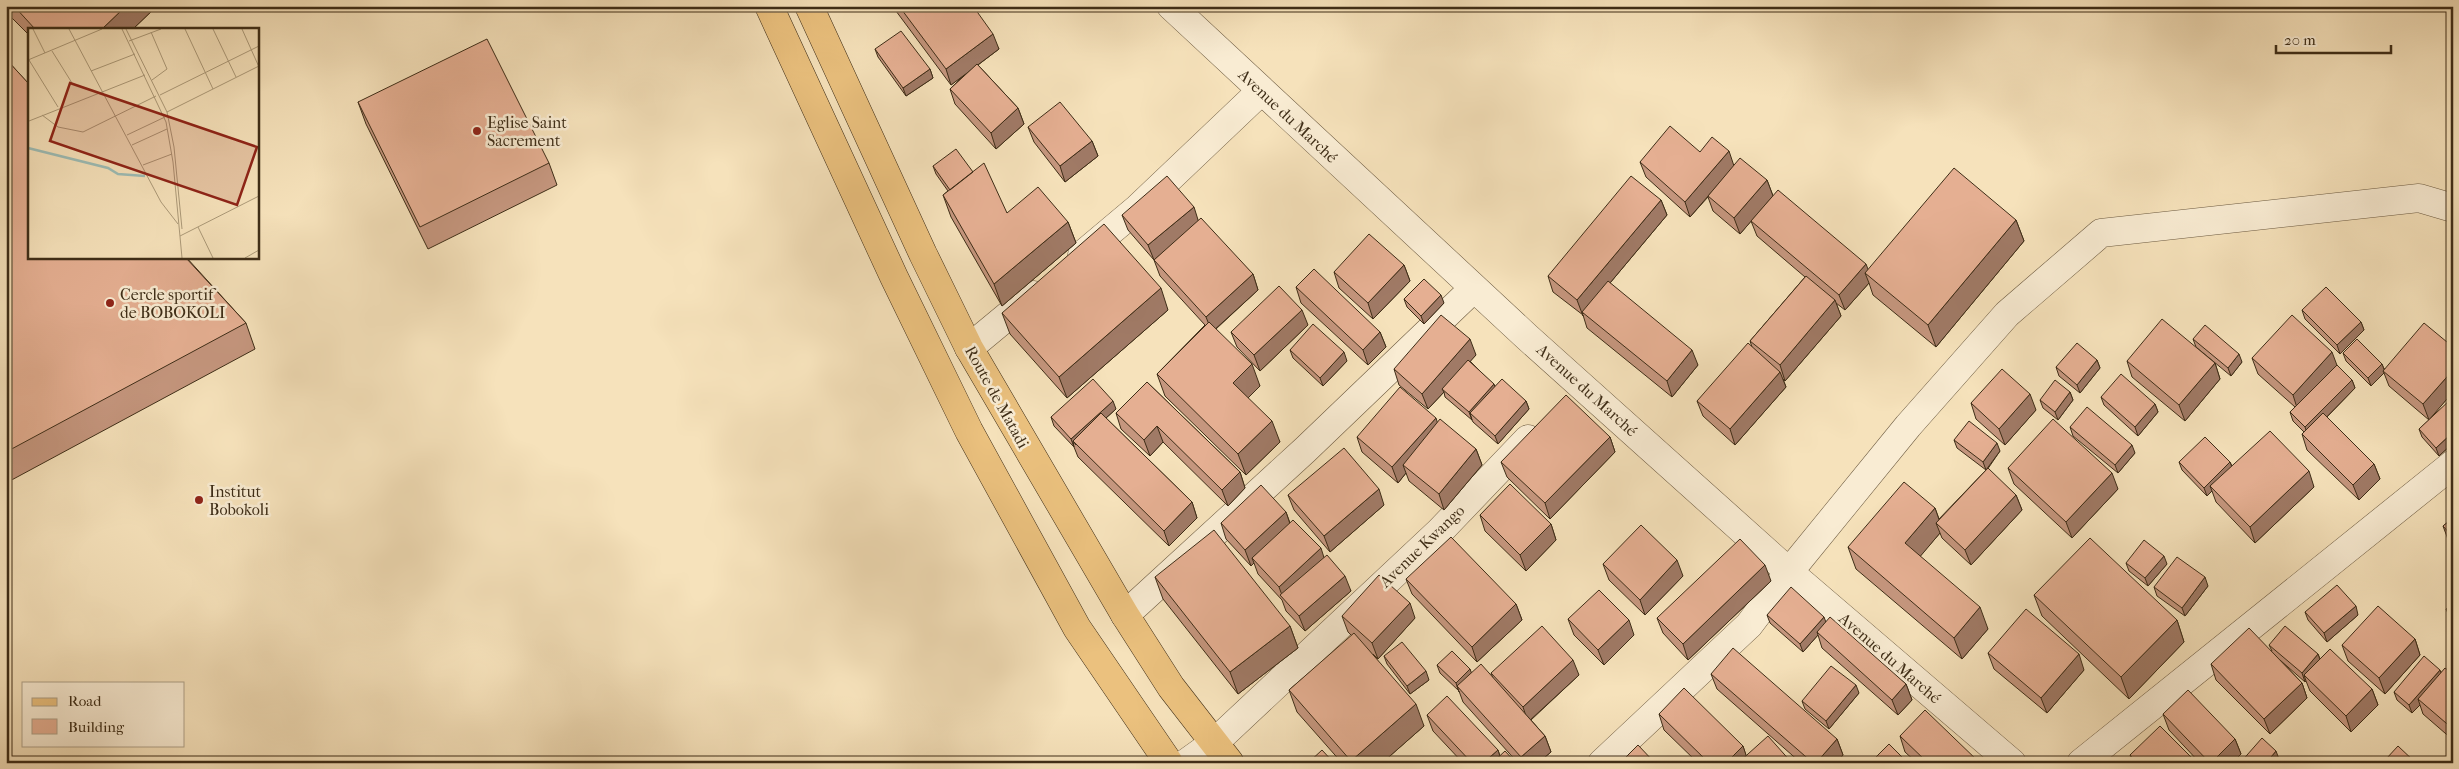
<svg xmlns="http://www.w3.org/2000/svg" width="2459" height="769" viewBox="0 0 2459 769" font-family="'IM FELL French Canon',serif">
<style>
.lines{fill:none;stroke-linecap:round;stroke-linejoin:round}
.minor-casing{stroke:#6c5a40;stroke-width:29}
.major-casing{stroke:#3e2d17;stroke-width:29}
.minor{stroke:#f9ecd3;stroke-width:28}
.major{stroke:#ebc17e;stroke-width:28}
.wall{fill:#c5967e;stroke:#3e2d17}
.shaded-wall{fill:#a07a66;stroke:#3e2d17}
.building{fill:#e5af92;stroke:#3e2d17}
.poi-dot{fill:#8f2418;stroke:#f9ecd3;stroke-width:2}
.labels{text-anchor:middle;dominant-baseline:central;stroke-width:5;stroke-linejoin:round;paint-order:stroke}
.street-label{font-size:16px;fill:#3e2d17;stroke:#f9ecd3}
.poi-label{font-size:16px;fill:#3e2d17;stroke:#f9ecd3;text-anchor:start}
.inset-river{fill:none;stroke:#9dbdb6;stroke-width:2.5}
.inset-road{fill:none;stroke:#ac9a79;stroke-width:1}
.view{fill:#8f2418;fill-opacity:0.15;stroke:#8f2418;stroke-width:2.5}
.inset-edge{fill:none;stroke:#3e2d17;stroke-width:2.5}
</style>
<rect width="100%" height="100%" fill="#f6e2bb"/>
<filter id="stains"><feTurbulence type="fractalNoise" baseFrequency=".004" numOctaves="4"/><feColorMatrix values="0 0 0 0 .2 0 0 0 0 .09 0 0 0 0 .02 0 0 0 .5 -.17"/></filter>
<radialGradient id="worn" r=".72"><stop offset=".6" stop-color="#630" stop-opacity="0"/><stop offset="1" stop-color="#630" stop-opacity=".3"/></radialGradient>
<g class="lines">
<defs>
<path id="minor" d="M1171 6 1527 337 1789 572 2012 763
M1082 255 1138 208 1260 92
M969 348 1033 295
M1125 615 1305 450 1474 288
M1186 763 1214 743 1440 531 1528 439
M1602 763 1749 625 1789 572 1908 426 2007 314 2101 233 2419 198 2453 208
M2081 763 2453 464"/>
<path id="major" d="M769 6 894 277 969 431 1077 628 1169 763
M809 6 923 254 969 348 1125 615 1171 687 1230 763"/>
</defs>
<use href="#minor" class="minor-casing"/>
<use href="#major" class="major-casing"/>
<use href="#minor" class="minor"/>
<use href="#major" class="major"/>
</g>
<path class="wall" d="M6 6H157L133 29H29V35L9 15Z
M894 6H973L999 49 978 65 1018 108 1024 124 996 149 955 104 950 89 965 74 951 85 896 11Z
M875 49 930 69 933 78 906 96 878 57Z
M6 59 246 323 255 349 6 483Z
M358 102 549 163 557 185 428 249 366 124Z
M1028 127 1092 141 1098 156 1065 182 1034 142Z
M1700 152 1734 165 1767 180 1773 196 1868 270 2016 220 2024 241 1936 347 1873 295 1869 283 1845 310 1836 303 1841 316 1785 381 1783 379 1786 387 1735 445 1703 416 1697 401 1752 347 1750 341 1805 277 1757 236 1751 221 1740 234 1713 211 1708 197 1690 217 1646 177 1640 162Z
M933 166 973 172 1007 213 1068 222 1076 243 1002 306 951 217 943 195 948 191 936 174Z
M1661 200 1667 215 1610 283 1698 365 1672 397 1587 328 1583 315 1553 292 1548 276Z
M1122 215 1198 220 1253 274 1258 290 1216 329 1260 386 1248 398 1280 442 1246 475 1165 396 1157 374 1205 325 1160 276 1154 260 1128 230Z
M1404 265 1410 281 1373 319 1339 288 1334 272Z
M1296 287 1380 332 1386 347 1368 365 1301 303Z
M1404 299 1444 303 1424 324 1407 307Z
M1168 310 1067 398 1010 334 1002 313Z
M2302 310 2361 322 2364 330 2340 354 2305 319Z
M1308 325 1260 371 1237 347 1231 332Z
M2193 339 2242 362 2231 376 2196 347Z
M2453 347V392L2430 418 2453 400V443L2439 456 2422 437 2419 429 2429 420 2389 386 2384 373 2371 386 2346 361 2343 353 2382 364 2384 369Z
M1290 350 1347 361 1323 386 1293 358Z
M1476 355 1470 361 1495 386 1526 401 1529 409 1498 444 1473 422 1472 420 1445 397 1444 392 1428 409 1399 385 1394 369Z
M2252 358 2337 365 2352 380 2355 388 2327 417 2374 464 2380 479 2359 500 2307 450 2302 434 2304 432 2293 421 2290 412 2295 407 2258 374Z
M2097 360 2100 368 2080 393 2059 376 2056 367Z
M2127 361 2215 363 2220 379 2185 421 2132 377Z
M1147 382 1240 472 1245 488 1228 506 1163 442 1150 456 1121 429 1116 413Z
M2070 392 2073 400 2058 420 2043 408 2040 400Z
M2101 397 2155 404 2158 412 2138 436 2104 405Z
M1971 403 2036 410 2005 445 1976 419Z
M1116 409 1106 418 1192 502 1197 518 1169 546 1078 457 1074 447 1054 426 1051 417Z
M1437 423 1476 449 1482 465 1444 510 1409 481 1406 473 1398 483 1362 452 1357 437Z
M2070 427 2135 453 2118 473 2073 436Z
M1610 437 1615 452 1550 519 1507 477 1501 462Z
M1954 440 2000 451 1987 470 2016 495 2022 510 1971 565 1942 538 1940 533 1920 556 1988 629 1962 659 1856 569 1848 547 1935 508 1939 519 1986 470 1957 448Z
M2179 462H2230L2232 466 2314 487 2255 543 2216 502 2212 491 2207 496 2182 470Z
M2008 468 2118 489 2072 538 2014 484Z
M1288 495 1384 505 1330 552 1294 510Z
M1286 512 1290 523 1324 557 1351 591 1305 631 1286 611 1282 600 1258 574 1254 563 1251 566 1226 539 1221 523Z
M1480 515 1551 524 1556 540 1526 571 1485 531Z
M2453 518V546L2449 542 2443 526Z
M2126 563 2167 564 2148 586 2129 571Z
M1603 564 1683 576 1645 615 1609 580Z
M1155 577 1290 626 1298 648 1238 694 1163 599Z
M1406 579 1516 604 1522 620 1477 662 1412 594Z
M1771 581 1688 660 1663 633 1657 618Z
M2208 586 2185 616 2157 596 2154 587Z
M2034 595 2177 620 2184 642 2129 699 2042 616Z
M2453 603V625L2446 609Z
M2305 612 2358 615 2327 642 2308 620Z
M1767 615 1826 622 1906 684 1912 700 1898 715 1822 648 1818 635 1803 652 1770 623Z
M1342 616 1415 618 1378 659 1373 654 1424 726 1382 763H1342L1297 712 1289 690 1352 636 1348 632Z
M1568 619 1634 635 1604 665 1574 635Z
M2415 639 2420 655 2385 694 2348 661 2342 645Z
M2269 645 2318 654 2320 659 2372 689 2378 705 2351 732 2310 691 2306 681 2305 682 2280 660 2302 683 2307 698 2270 734 2216 680 2211 664 2272 651Z
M1988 653 2084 670 2047 713 1994 669Z
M1384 656 1429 680 1410 694 1387 664Z
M2453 662V740L2423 714 2420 705 2412 713 2397 700 2394 692 2441 672 2452 674 2449 666Z
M1437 665 1470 669 1471 673 1493 678 1491 673 1579 675 1531 720 1545 736 1551 752 1538 763H1518L1463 702 1459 691 1440 673Z
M1711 674 1837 739 1843 755 1836 763H1801L1717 689Z
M1859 693 1829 729 1805 709 1802 701Z
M1659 714 1743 746 1746 756 1792 763H1698L1664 730Z
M2163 714 2235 739 2241 754 2232 763H2200L2169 730Z
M1427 715 1498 750 1500 756 1516 763H1463L1433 731Z
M1900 736 1980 763H1917L1905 752Z
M2130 755 2197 763H2133Z"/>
<path class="shaded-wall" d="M126 6H157L133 29H102Z
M993 34 999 49 951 85 946 69Z
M930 69 933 78 906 96 903 88Z
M1018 108 1024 124 996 149 991 133Z
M1092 141 1098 156 1065 182 1060 166Z
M1729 151 1734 166 1690 217 1685 202Z
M1767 180 1773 196 1740 234 1734 218Z
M1661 200 1667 215 1584 314 1582 312 1583 316 1577 300Z
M1194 207 1199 223 1154 260 1148 245Z
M2016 220 2024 241 1936 347 1928 325Z
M1068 222 1076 243 1002 306 994 284Z
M1866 264 1871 277 1865 273 1869 283 1845 310 1839 295Z
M1404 265 1410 281 1373 319 1368 303Z
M1253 274 1258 290 1212 332 1206 317Z
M1161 288 1168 310 1067 398 1059 377Z
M1441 295 1444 303 1424 324 1421 316Z
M1835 300 1841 316 1785 381 1780 365Z
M1302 310 1308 325 1260 371 1254 355Z
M2361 322 2364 330 2340 354 2337 345Z
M1380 332 1386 347 1368 365 1363 350Z
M1470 339 1476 355 1445 390 1442 389 1444 392 1428 409 1422 394Z
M1692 350 1698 365 1672 397 1667 381Z
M1344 352 1347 361 1323 386 1320 378Z
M2332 352 2338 368 2298 411 2293 395Z
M2239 354 2242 362 2231 376 2228 368Z
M2097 360 2100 368 2080 393 2077 385Z
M2215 363 2220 379 2185 421 2179 405Z
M1252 364 1260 386 1241 405 1233 383Z
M2382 364 2385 372 2383 371 2384 373 2371 386 2368 378Z
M2453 370V392L2429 420 2423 404Z
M1780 372 1786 387 1735 445 1730 429Z
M2352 380 2355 388 2308 436 2305 427Z
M1494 384 1497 392 1470 413 1472 420 1469 412Z
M2070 392 2073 400 2058 420 2055 412Z
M2030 394 2036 410 2005 445 1999 429Z
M1113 401 1116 409 1076 445 1073 441 1074 447 1071 439Z
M1526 401 1529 409 1498 444 1495 436Z
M2155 404 2158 412 2138 436 2135 427Z
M1436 418 1441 434 1403 465 1406 473 1398 483 1392 467Z
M1272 421 1280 442 1246 475 1238 454Z
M1157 426 1163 442 1150 456 1144 440Z
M2453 432V443L2439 456 2436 448Z
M1610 437 1615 452 1550 519 1545 503Z
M1997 443 2000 451 1986 470 1983 462Z
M2132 445 2135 453 2118 473 2115 465Z
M1476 449 1482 465 1444 510 1439 494Z
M2230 462 2233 470 2210 486 2212 491 2207 496 2204 488Z
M2374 464 2380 479 2359 500 2353 485Z
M2309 471 2314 487 2255 543 2250 527Z
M1240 472 1245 488 1228 506 1222 490Z
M2112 473 2118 489 2072 538 2066 522Z
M1379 489 1384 505 1330 552 1324 536Z
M2016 495 2022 510 1971 565 1965 550Z
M1192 502 1197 518 1169 546 1164 531Z
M1935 508 1942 528 1936 523 1940 533 1913 565 1905 543Z
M1286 512 1291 527 1252 558 1254 563 1251 566 1245 550Z
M1551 524 1556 540 1526 571 1520 555Z
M1321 548 1326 564 1283 598 1279 587Z
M2164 556 2167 564 2148 586 2145 578Z
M1677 560 1683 576 1645 615 1640 600Z
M1765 565 1771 581 1688 660 1683 644Z
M1345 576 1351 591 1305 631 1299 616Z
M2205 577 2208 586 2185 616 2182 608Z
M1410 603 1415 618 1378 659 1372 643Z
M1516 604 1522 620 1477 662 1472 647Z
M2356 606 2358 615 2327 642 2324 633Z
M1980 607 1988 629 1962 659 1954 638Z
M1824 617 1827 625 1817 632 1818 635 1803 652 1800 644Z
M1629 620 1634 635 1604 665 1598 650Z
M2177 620 2184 642 2129 699 2121 677Z
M1290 626 1298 648 1238 694 1230 672Z
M2415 639 2420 655 2385 694 2379 678Z
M2079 654 2084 670 2047 713 2041 698Z
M2318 654 2321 662 2304 675 2306 681 2305 682 2302 673Z
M1573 660 1579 675 1528 722 1523 707Z
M1470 669 1473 677 1457 686 1459 692 1456 683Z
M2440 670 2443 678 2418 699 2420 705 2412 713 2409 705Z
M1426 671 1429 680 1410 694 1407 686Z
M2302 683 2307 698 2270 734 2264 719Z
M1906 684 1912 700 1898 715 1892 700Z
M1856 685 1859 693 1829 729 1826 721Z
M2372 689 2378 705 2351 732 2346 716Z
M1416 704 1424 726 1382 763H1352L1351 761Z
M1545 736 1551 752 1538 763H1523L1521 757Z
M1837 739 1843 755 1836 763H1816Z
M2235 739 2241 754 2232 763H2211Z
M1743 746 1748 761 1747 763H1726Z
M1498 750 1502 763H1483Z
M2276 751 2279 759 2276 763H2266Z"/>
<path class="building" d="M14 6H126L102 29H35Z
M899 6H973L993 34 946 69Z
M901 31 930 69 903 88 875 49Z
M487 39 549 163 420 227 358 102Z
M6 59 29 84V258H186L246 323 6 452Z
M977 64 1018 108 991 133 950 89Z
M1060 102 1092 141 1060 166 1028 127Z
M1670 126 1700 152 1712 137 1729 151 1685 202 1640 162Z
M956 149 973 172 950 190 933 166Z
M1740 158 1767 180 1734 218 1708 196Z
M984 163 1007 213 1038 187 1068 222 994 284 943 195Z
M1954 168 2016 220 1928 325 1865 273Z
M1167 176 1194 207 1148 245 1122 215Z
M1631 176 1661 200 1577 300 1548 276Z
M1778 190 1866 264 1839 295 1751 221Z
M1201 218 1253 274 1206 317 1154 260Z
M1104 224 1161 288 1059 377 1002 313Z
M1369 234 1404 265 1368 303 1334 272Z
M1314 269 1380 332 1363 350 1296 287Z
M1806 276 1835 300 1780 365 1750 341Z
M1424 279 1441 295 1421 316 1404 299Z
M1608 281 1692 350 1667 381 1582 312Z
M1279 286 1302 310 1254 355 1231 332Z
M2326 287 2361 322 2337 345 2302 310Z
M1441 315 1470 339 1422 394 1394 369Z
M2292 315 2332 352 2293 395 2252 358Z
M2162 319 2215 363 2179 405 2127 361Z
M1209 322 1252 364 1233 383 1272 421 1238 454 1157 374Z
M2424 323 2453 347V370L2423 404 2383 371Z
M1313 324 1344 352 1320 378 1290 350Z
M2205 325 2239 354 2228 368 2193 339Z
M2357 339 2382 364 2368 378 2343 353Z
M1748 343 1780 372 1730 429 1697 401Z
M2077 343 2097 360 2077 385 2056 367Z
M1468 360 1494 384 1469 412 1442 389Z
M2337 365 2352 380 2305 427 2290 412Z
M2002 369 2030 394 1999 429 1971 403Z
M2121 374 2155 404 2135 427 2101 397Z
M1093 379 1113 401 1071 439 1051 417Z
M1502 379 1526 401 1495 436 1470 413Z
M2055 380 2070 392 2055 412 2040 400Z
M1147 382 1240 472 1222 490 1157 426 1144 440 1116 413Z
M1400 387 1436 418 1392 467 1357 437Z
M1566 395 1610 437 1545 503 1501 462Z
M2451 399 2453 400V432L2436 448 2419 429Z
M2087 407 2132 445 2115 465 2070 427Z
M1101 413 1192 502 1164 531 1073 441Z
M2323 413 2374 464 2353 485 2302 434Z
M1440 419 1476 449 1439 494 1403 465Z
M2053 419 2112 473 2066 522 2008 468Z
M1969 421 1997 443 1983 462 1954 440Z
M2270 431 2309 471 2250 527 2210 486Z
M2205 437 2230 462 2204 488 2179 462Z
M1344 448 1379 489 1324 536 1288 495Z
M1988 468 2016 495 1965 550 1936 523Z
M1904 482 1935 508 1905 543 1980 607 1954 638 1848 547Z
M1510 484 1551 524 1520 555 1480 515Z
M1261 485 1286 512 1245 550 1221 523Z
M2453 518V537L2443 526Z
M1293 520 1321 548 1279 587 1252 558Z
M1641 525 1677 560 1640 600 1603 564Z
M1214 530 1290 626 1230 672 1155 577Z
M1451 537 1516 604 1472 647 1406 579Z
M2090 538 2177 620 2121 677 2034 595Z
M1740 539 1765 565 1683 644 1657 618Z
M2144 540 2164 556 2145 578 2126 563Z
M1327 555 1345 576 1299 616 1280 595Z
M2177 557 2205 577 2182 608 2154 587Z
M1379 575 1410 603 1372 643 1342 616Z
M2337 585 2356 606 2324 633 2305 612Z
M1791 587 1824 617 1800 644 1767 615Z
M1599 590 1629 620 1598 650 1568 619Z
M2453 603V616L2446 609Z
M2378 606 2415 639 2379 678 2342 645Z
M2026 609 2079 654 2041 698 1988 653Z
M1830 617 1906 684 1892 700 1817 632Z
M1542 626 1573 660 1523 707 1491 673Z
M2285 626 2318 654 2302 673 2269 645Z
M2249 628 2302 683 2264 719 2211 664Z
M1354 633 1416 704 1351 761 1289 690Z
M1402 642 1426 671 1407 686 1384 656Z
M1733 648 1837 739 1816 763H1813L1711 674Z
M2330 649 2372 689 2346 716 2304 675Z
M1452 651 1470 669 1456 683 1437 665Z
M2424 656 2440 670 2409 705 2394 692Z
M2453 662V669L2449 666Z
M1481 664 1545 736 1521 757 1457 686Z
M1831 666 1856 685 1826 721 1802 701Z
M2445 668 2453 674V729L2418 699Z
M1684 688 1743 746 1726 763H1709L1659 714Z
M2188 690 2235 739 2211 763H2210L2163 714Z
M1447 696 1498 750 1483 763H1472L1427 715Z
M1925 710 1980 763H1928L1900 736Z
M2160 726 2197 763H2138L2130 755Z
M1768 736 1792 763H1738Z
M2262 738 2276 751 2266 763H2240Z
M1889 744 1908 763H1870Z
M1638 745 1655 763H1620Z
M2398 746 2416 763H2390L2386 759Z
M1322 750 1334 763H1308Z
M1505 751 1516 763H1492Z
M2117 759 2122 763H2114Z"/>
<g class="poi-dot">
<circle cx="477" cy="131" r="5"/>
<circle cx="110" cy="303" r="5"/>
<circle cx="199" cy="500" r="5"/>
</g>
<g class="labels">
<g class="street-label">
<text transform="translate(1288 116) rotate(43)">Avenue du Marché</text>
<text transform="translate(1587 390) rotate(42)">Avenue du Marché</text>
<text transform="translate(997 397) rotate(61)">Route de Matadi</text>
<text transform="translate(1422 546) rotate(-44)">Avenue Kwango</text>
<text transform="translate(1890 658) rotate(41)">Avenue du Marché</text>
</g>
<g class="poi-label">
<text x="487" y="122">Eglise Saint<tspan x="487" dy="18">Sacrement</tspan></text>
<text x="120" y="294">Cercle sportif<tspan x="120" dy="18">de BOBOKOLI</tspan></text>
<text x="209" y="491">Institut<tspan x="209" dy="18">Bobokoli</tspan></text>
</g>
</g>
<g transform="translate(28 28)">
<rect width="231" height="231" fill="#f6e2bb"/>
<path class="inset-river" d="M0 120 80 140 90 146 117 148"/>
<path class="inset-road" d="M5 1 17 25M41 1 133 174 150 196M94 1 138 94 145 134 154 230M98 1 139 84 146 119 154 201M157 1 185 61M185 1 208 49M214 1 231 39M123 4 139 41 124 52M101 13 133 1M24 23 44 55M0 32 74 1M1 32 30 79M63 43 107 26M132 67 231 18M139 84 231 38M14 87 30 99 55 104 128 68M1 93 117 47M99 107 137 89M104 117 139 101M115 137 144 126M170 199 185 230M152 208 231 168M217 230 231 222"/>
<path class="view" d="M42 55 229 119 209 177 22 113Z"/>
<rect width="231" height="231" class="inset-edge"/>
</g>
<rect width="2459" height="769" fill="none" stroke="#f6e2bb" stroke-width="25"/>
<rect x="8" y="8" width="2444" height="754" fill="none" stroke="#3e2d17" stroke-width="2.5"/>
<rect x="12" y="12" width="2434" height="744" fill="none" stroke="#3e2d17"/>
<rect x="22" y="682" width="162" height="65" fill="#f9ecd3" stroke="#aea088"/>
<rect x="32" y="698" width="25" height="8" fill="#ebc17e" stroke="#aea088"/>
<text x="68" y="706" font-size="15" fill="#3e2d17">Road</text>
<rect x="32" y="719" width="25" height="15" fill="#e5af92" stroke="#aea088"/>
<text x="68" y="732" font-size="15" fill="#3e2d17">Building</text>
<path d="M2276 45v8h115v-8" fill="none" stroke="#3e2d17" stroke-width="2.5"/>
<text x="2284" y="45" font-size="15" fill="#3e2d17" stroke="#f9ecd3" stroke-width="4" paint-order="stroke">20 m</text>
<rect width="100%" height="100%" filter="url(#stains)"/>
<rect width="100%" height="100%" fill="url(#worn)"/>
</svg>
